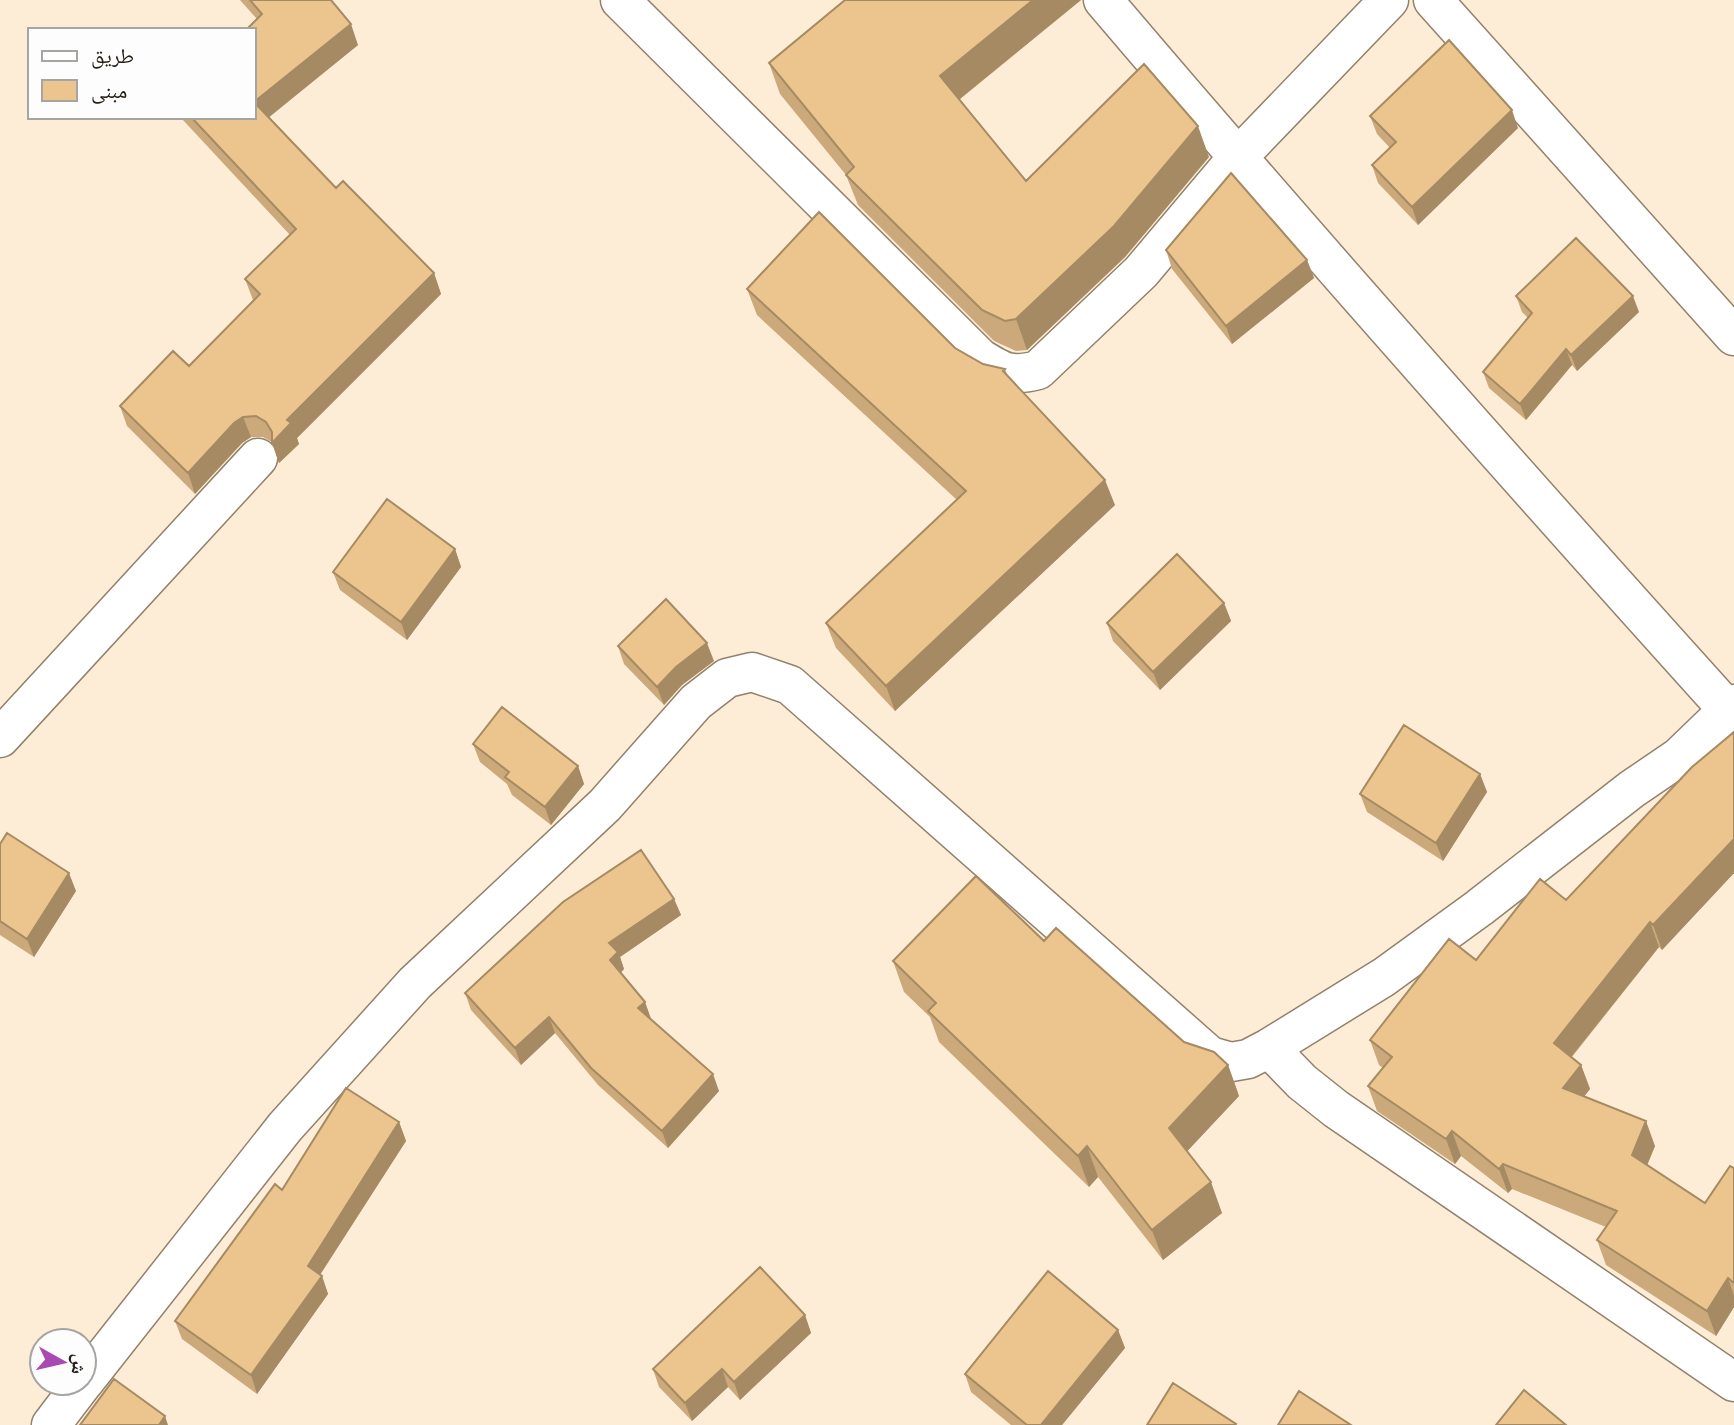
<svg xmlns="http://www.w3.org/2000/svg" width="1734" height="1425" viewBox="0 0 1734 1425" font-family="Manrope,'Noto Naskh Arabic',sans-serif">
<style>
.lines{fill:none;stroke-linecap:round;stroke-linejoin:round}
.minor-casing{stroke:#91826d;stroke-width:41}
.minor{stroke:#fff;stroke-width:38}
.wall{fill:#cba97a}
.shaded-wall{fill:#a58a63}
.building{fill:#ecc58e;stroke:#a58a63;stroke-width:2}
</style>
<rect width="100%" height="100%" fill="#feedd6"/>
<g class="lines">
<defs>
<path id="minor" d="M620 0 980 358C1004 373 1011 377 1038 370L1141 272 1237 158 1389 0
M1103 0C1307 240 1517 476 1728 710
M1433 0 1734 336
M0 738 258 458
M1269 1048 1302 1082 1336 1109 1734 1382
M84 1382 285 1127 415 983 605 805 696 702 727 678 752 672 790 685 1210 1056 1231 1062 1248 1059 1269 1048 1384 977 1479 908 1632 789 1679 757 1734 704
M51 1425 83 1383"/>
</defs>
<use href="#minor" class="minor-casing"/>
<use href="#minor" class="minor"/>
</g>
<path class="wall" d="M240 0H331L358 45 268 117 336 188 434 273 441 294 297 438 299 444 279 463 272 442 263 437H251L242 443 195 494 127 426 120 406 189 366 253 300 245 279 290 235 182 119 181 117H254L257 19Z
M845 0H1081L959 100 1026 181 1209 157 1125 257 1027 350 1016 351 994 341 858 205 846 175 780 94 769 63Z
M1370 116 1518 128 1418 225 1378 183 1372 165 1390 148 1377 134Z
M1166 250 1307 260 1314 278 1232 344 1172 269Z
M747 289 955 348 983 364 1005 369 1008 377 1115 505 895 711 836 648 826 623 957 500 757 315Z
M1516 296 1639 312 1577 371 1572 365 1526 420 1489 388 1483 372 1528 318 1522 312Z
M455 549 461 567 407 640 340 590 333 572Z
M1224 603 1231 621 1160 690 1113 641 1107 623Z
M618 646 714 661 682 685 664 705 624 664Z
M1734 732V873L1662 950 1659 947 1572 1057 1581 1065 1590 1089 1584 1096 1655 1146 1647 1165 1705 1203 1734 1168V1307L1716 1336 1606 1265 1597 1240 1606 1227 1512 1189 1508 1193 1461 1156 1455 1164 1377 1111 1368 1086 1383 1068 1379 1065 1370 1040 1476 960 1566 900Z
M473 744 578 766 584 784 551 825 512 795 507 784 480 762Z
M1480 774 1487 792 1443 861 1367 812 1360 794Z
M0 844 76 891 34 957 0 935Z
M674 899 681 915 620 957 624 969 621 973 645 1002 651 1019 719 1091 668 1148 598 1085 555 1033 521 1065 471 1010 465 993Z
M1044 941 1184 1042 1228 1065 1239 1096 1187 1151 1222 1213 1163 1260 1098 1177 1089 1187 939 1042 930 1017 904 992 893 961Z
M399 1122 406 1141 320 1275 322 1276 328 1294 257 1394 182 1339 175 1321 282 1190Z
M805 1315 811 1333 740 1400 728 1387 692 1421 659 1387 653 1369Z
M1118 1330 1125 1348 1062 1425H1011L971 1392 965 1374Z"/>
<path class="shaded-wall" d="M1033 0H1081L951 106 940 76Z
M351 24 358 45 262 123 254 102Z
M1512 110 1518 128 1418 225 1412 207Z
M1198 126 1209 157 1125 257 1027 350 1016 319Z
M1307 260 1314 278 1232 344 1226 326Z
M434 273 441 294 297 438 299 444 279 463 272 443 287 420Z
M1633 296 1639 312 1577 371 1571 355Z
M1566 349 1572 365 1526 420 1520 404Z
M243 417 251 437 242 443 195 494 188 473 234 423Z
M1105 480 1115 505 895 711 886 686Z
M455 549 461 567 407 640 401 622Z
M1224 603 1231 621 1160 690 1153 672Z
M707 643 714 661 682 685 664 705 657 687 676 667Z
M578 766 584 784 551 825 545 807Z
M1480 774 1487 792 1443 861 1436 843Z
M1734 839V873L1662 950 1653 925Z
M69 873 76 891 34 957 27 939Z
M674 899 681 915 620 957 624 969 616 977 610 960 609 943Z
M1650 922 1659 947 1563 1067 1554 1043Z
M645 1002 651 1019 638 1008Z
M549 1017 555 1033 521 1065 515 1048Z
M1228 1065 1239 1096 1180 1159 1169 1128Z
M1581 1065 1590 1089 1572 1112 1563 1088Z
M713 1074 719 1091 668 1148 662 1131Z
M1646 1121 1655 1146 1641 1180 1632 1155Z
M399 1122 406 1141 314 1284 308 1266Z
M1452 1131 1461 1156 1455 1164 1446 1139Z
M1087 1146 1098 1177 1089 1187 1078 1156Z
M1503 1164 1512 1189 1508 1193 1499 1169Z
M1211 1182 1222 1213 1163 1260 1152 1230Z
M322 1276 328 1294 257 1394 251 1375Z
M1728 1278 1734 1296V1307L1716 1336 1707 1311Z
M805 1315 811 1333 740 1400 734 1382Z
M1118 1330 1125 1348 1062 1425H1041Z
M722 1369 728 1387 692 1421 685 1403Z
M165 1416 168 1425H159Z"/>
<path class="building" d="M250 0H331L351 24 254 102 336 188 343 181 434 273 287 420 291 423 272 443V432L266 422 256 416 243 417 234 423 188 473 120 406 173 351 189 366 260 294 245 279 296 229 191 117H254V30H246L262 14Z
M845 0H1033L940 76 1026 181 1144 64 1198 126 1114 226 1016 319 1005 321 982 310 846 175 854 167 769 63Z
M1449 40 1512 110 1412 207 1372 165 1396 142 1370 116Z
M1231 173 1307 260 1226 326 1166 250Z
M819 212 955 348 983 364 1005 369 1003 371 1105 480 886 686 826 623 966 491 747 289Z
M1576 238 1633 296 1571 355 1566 349 1520 404 1483 372 1532 313 1516 296Z
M387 499 455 549 401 622 333 572Z
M1177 554 1224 603 1153 672 1107 623Z
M666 599 707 643 676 667 657 687 618 646Z
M502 707 578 766 545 807 505 777 509 772 473 744Z
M1404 725 1480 774 1436 843 1360 794Z
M1734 732V839L1653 925 1650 922 1554 1043 1581 1065 1563 1088 1646 1121 1632 1155 1705 1203 1730 1166 1734 1168V1283L1728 1278 1707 1311 1597 1240 1617 1211 1503 1164 1499 1169 1452 1131 1446 1139 1368 1086 1392 1057 1370 1040 1449 939 1476 960 1540 879 1566 900 1692 767Z
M7 833 69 873 27 939 0 921V844Z
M641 850 674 899 609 943 618 952 610 960 645 1002 638 1008 713 1074 662 1131 591 1068 549 1017 515 1048 465 993 563 902Z
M976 876 1044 941 1056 928 1184 1042 1214 1052 1228 1065 1169 1128 1211 1182 1152 1230 1087 1146 1078 1156 928 1011 936 1003 893 961Z
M346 1088 399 1122 308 1266 322 1276 251 1375 175 1321 275 1184 282 1190Z
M760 1267 805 1315 734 1382 722 1369 685 1403 653 1369Z
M1048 1271 1118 1330 1041 1425H1027L965 1374Z
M114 1379 165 1416 159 1425H80Z
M1173 1383 1236 1424 1235 1425H1147Z
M1524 1390 1566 1425H1496Z
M1299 1391 1351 1425H1278Z"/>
<rect x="28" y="28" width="228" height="91" fill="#fdfdfd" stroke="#a7a5a1" stroke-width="2"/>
<rect x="42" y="51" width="35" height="10" fill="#ffffff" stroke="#a7a5a1" stroke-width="2"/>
<text x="91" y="63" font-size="21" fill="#262017">طريق</text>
<rect x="42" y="80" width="35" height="21" fill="#ecc58e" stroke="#a7a5a1" stroke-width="2"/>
<text x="91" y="98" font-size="21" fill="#262017">مبنى</text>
<g transform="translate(63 1362) rotate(98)"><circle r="33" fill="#fdfdfd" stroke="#a7a5a1" stroke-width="2"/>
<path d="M0-5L12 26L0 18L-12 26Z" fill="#a94ab3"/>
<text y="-10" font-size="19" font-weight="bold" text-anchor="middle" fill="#262017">ش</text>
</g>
</svg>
